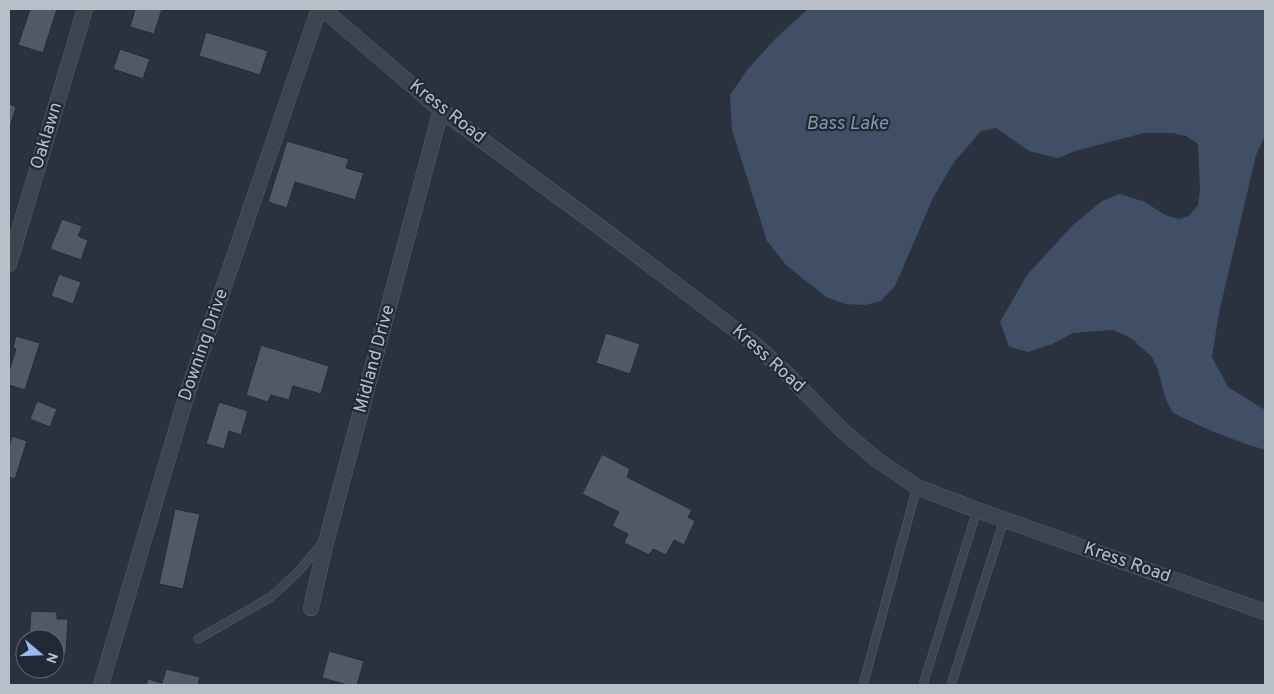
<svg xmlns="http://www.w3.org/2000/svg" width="1274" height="694" viewBox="0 0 1274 694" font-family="Overpass,sans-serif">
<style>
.water{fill:#404f66}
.building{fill:#4f5967;stroke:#232b36}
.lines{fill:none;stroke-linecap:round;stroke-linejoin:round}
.lane-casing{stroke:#5a626c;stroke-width:9}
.street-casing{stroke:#5a626c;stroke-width:16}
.lane{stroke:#3c444f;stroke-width:8}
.street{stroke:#3c444f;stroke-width:15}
.labels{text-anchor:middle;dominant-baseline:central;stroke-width:4.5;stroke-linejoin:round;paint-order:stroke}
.street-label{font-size:18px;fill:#b9bfc9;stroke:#212934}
.water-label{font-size:19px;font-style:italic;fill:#8495ad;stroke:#212934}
</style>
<rect width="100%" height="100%" fill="#29323e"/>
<path class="water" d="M808 9H1265V139L1263 140 1256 155 1219 313 1212 357 1228 387 1265 410V450L1243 443 1209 430 1173 413 1166 400 1158 370 1152 357 1131 338 1113 330 1073 333 1052 344 1028 352 1009 347 1000 322 1027 275 1073 225 1102 201 1120 194 1145 202 1165 215 1179 219 1189 216 1198 205 1200 189 1198 144 1186 136 1173 133H1144L1075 151 1058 158 1029 151 996 128 981 131 954 162 933 198 895 286 881 301 865 305 846 304 826 297 786 265 767 241 732 130 730 95 747 70 777 37Z"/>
<path class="building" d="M30 9H57L43 53 18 45Z
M135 9H162L154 34 130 27Z
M206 32 268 51 260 75 199 56Z
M120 49 150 59 143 79 113 69Z
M9 104 16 107 9 130Z
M287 141 349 159 346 168 364 173 355 200 295 182 287 208 268 202Z
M62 219 82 226 78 236 88 240 81 260 50 249Z
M59 274 81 282 73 304 51 296Z
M606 333 640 344 630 374 596 363Z
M16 336 40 343 25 390 9 385V371L16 349 13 348Z
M261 345 329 366 321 394 293 386 289 400 271 395 268 402 246 395Z
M37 401 57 409 50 427 30 419Z
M219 402 248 411 241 435 229 431 224 449 206 444Z
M12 436 27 441 15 479 9 477V446Z
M602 454 630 469 627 477 692 510 688 517 695 521 684 545 674 540 666 555 653 549 649 555 624 543 628 534 612 526 619 512 582 494Z
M175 509 200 514 183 589 159 584Z
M31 611 57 612V619H68L66 654 55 653V639H29Z
M329 651 364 661 357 685H348L322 678Z
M166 669 200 677 198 685H146L148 679 162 683Z"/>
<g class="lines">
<defs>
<path id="lane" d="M198 639 271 597 299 571 323 542
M863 685 917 487
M923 685 977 510
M951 685 1004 520"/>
<path id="street" d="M323 9 441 110 600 227 753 343 780 367 843 431 876 459 917 487 977 510 1265 612
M9 264 85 9
M311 608 325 546 441 110
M101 685 187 394 319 9"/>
</defs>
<use href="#lane" class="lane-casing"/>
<use href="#street" class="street-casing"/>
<use href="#lane" class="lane"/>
<use href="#street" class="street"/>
</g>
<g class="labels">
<g class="street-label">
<text transform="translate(447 112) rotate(38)">Kress Road</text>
<text transform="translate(47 136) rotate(-73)">Oaklawn</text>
<text transform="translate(204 345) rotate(-71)">Downing Drive</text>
<text transform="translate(375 359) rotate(-75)">Midland Drive</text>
<text transform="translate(768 359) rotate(42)">Kress Road</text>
<text transform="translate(1127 563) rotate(19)">Kress Road</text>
</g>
<g class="water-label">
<text x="847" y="124">Bass Lake</text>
</g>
</g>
<rect width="1274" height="694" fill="none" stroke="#b9bfc9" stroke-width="20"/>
<g transform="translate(40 654) rotate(109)"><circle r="24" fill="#212934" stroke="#5e6570"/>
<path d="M0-4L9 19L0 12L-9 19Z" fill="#99b9ee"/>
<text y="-8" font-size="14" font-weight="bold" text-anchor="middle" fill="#b9bfc9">N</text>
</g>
</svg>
